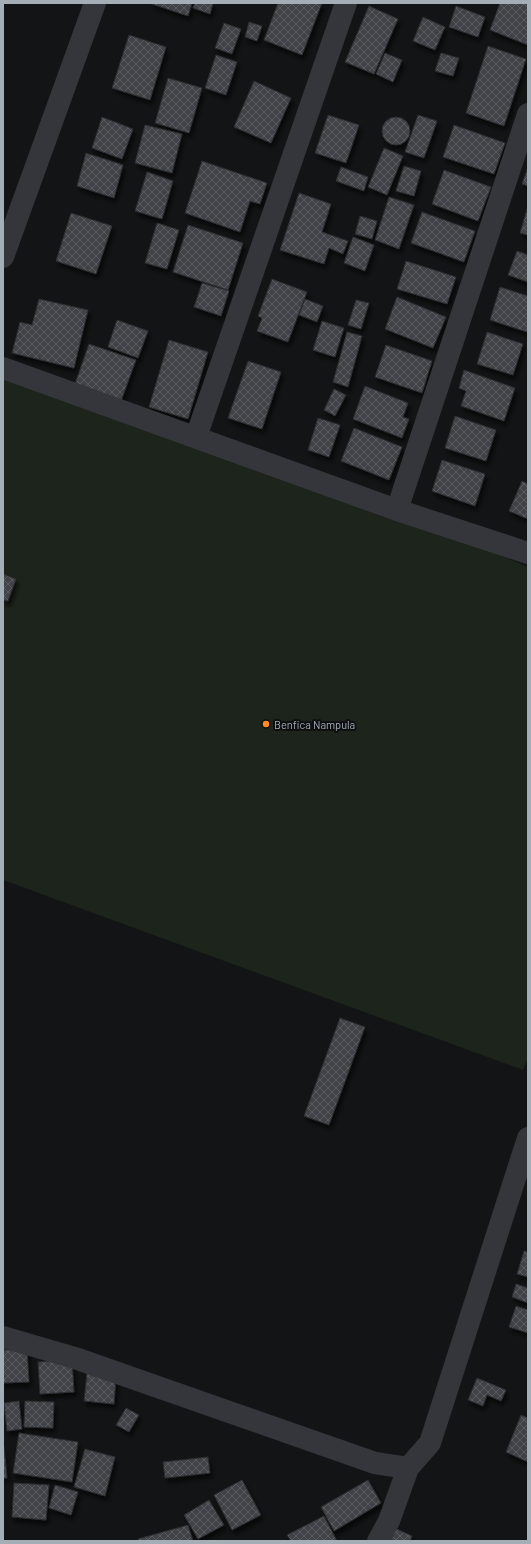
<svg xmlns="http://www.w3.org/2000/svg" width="531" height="1544" viewBox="0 0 531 1544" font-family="Barlow,sans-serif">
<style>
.grass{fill:#1c241b}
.building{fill:url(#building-cross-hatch);stroke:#2d2e32;filter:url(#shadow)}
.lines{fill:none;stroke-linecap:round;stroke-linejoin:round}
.street{stroke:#34363b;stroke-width:22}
.poi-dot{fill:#f82;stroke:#0e0f10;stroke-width:1.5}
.labels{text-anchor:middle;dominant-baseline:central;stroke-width:4;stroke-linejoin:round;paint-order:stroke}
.poi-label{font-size:11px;fill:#a4aeb7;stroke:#0e0f10;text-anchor:start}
</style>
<defs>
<pattern id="building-cross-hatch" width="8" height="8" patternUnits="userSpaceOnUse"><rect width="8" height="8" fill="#3f4246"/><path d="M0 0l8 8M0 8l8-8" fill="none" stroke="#585b5e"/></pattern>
<filter id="shadow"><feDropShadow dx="2.5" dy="4.5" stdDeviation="2" flood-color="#0009"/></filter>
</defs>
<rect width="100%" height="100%" fill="#131415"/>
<path class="grass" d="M3 368 397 510 528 567V1058L523 1070 3 880Z"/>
<path class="building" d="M149 3H192L188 16Z
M195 3H213L210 14 193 8Z
M278 3H322L302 55 264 40Z
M500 3H528V45L490 30Z
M369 6 398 19 374 74 345 62Z
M456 6 485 17 478 37 449 27Z
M423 17 445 27 435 50 413 41Z
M249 22 262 26 257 41 245 37Z
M224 23 241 29 232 54 215 48Z
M129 35 166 47 150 100 112 88Z
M488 46 526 59 504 126 466 113Z
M385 53 402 60 393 82 376 74Z
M441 53 459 58 453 76 435 71Z
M216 55 237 62 226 95 205 88Z
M168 78 202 88 189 133 155 123Z
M254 81 291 98 271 143 234 127Z
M328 115 359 125 346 163 315 153Z
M418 115 437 121 424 158 405 152Z
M382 131a14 14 0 1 1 28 0a14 14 0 1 1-28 0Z
M102 117 133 129 122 159 92 148Z
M145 125 182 134 172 173 135 163Z
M454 125 505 143 494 174 443 157Z
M384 148 403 156 387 195 368 187Z
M86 153 123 165 114 198 77 186Z
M202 161 267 183 260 204 250 201 240 232 185 213Z
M404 166 421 171 414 196 396 191Z
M341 167 368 177 364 191 336 181Z
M528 167V186L522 184Z
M444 170 491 187 478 221 432 204Z
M147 172 173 181 162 219 135 211Z
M299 193 331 204 322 232 348 241 343 254 329 248 324 264 280 250Z
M389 197 414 205 399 249 375 240Z
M528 206V235L520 233Z
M422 212 475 231 464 262 411 243Z
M71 213 112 226 96 274 56 261Z
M360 216 377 221 372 239 355 234Z
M157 223 179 230 167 269 145 263Z
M188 225 243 243 228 290 173 272Z
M353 237 374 245 365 271 344 263Z
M517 251 528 255V282L508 275Z
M406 261 456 277 447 304 397 289Z
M272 279 307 292 288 342 257 331 262 318 258 316Z
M202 283 229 291 221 316 194 307Z
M500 287 528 296V328L527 332 490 320Z
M397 297 446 317 433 348 385 329Z
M39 299 88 310 74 368 12 353 20 322 32 325Z
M305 299 323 306 317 322 299 315Z
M356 300 369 303 361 329 348 325Z
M117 320 148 331 138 358 108 347Z
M322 321 344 328 335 357 313 350Z
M347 332 362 336 348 387 333 382Z
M487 332 523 344 513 375 477 364Z
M169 340 208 352 188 419 149 407Z
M89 344 136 360 121 401 75 384Z
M386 345 432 361 422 393 375 377Z
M248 361 281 372 262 429 228 418Z
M464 370 515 388 504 421 461 406 466 391 459 388Z
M365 386 408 403 403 417 409 419 402 438 353 419Z
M334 389 346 395 335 416 324 410Z
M455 416 496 430 486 461 445 448Z
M318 418 340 425 329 457 308 450Z
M354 428 402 447 389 480 341 461Z
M442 460 485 474 475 506 432 491Z
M522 481 528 484V519L509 511Z
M3 574 16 579 8 601 3 600Z
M340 1018 365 1027 329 1125 304 1116Z
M524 1251 528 1252V1277L517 1274Z
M516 1284 528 1288V1303L512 1297Z
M516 1306 528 1310V1333L509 1327Z
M27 1349 29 1382 3 1383V1350Z
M72 1360 74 1392 40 1394 38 1362Z
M87 1373 116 1376 114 1404 84 1401Z
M477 1378 506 1390 501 1401 487 1395 483 1406 468 1400Z
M19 1401 22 1429 7 1431 4 1403Z
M25 1401 54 1402 53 1428 24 1427Z
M126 1408 139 1415 129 1432 116 1425Z
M521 1415 528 1418V1462L506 1452Z
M19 1433 78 1442 72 1482 13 1473Z
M3 1447H4L7 1478H3Z
M85 1449 115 1457 105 1496 74 1487Z
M208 1457 210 1473 165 1478 163 1462Z
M242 1480 261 1515 232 1530 214 1495Z
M368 1480 381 1503 334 1531 321 1507Z
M14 1483 49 1485 46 1520 12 1517Z
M55 1485 78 1492 71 1515 49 1508Z
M209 1500 224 1525 198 1539 184 1515Z
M324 1516 337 1541H291L287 1535Z
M188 1525 193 1541H139L138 1539Z
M388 1525 412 1536 410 1541H381Z"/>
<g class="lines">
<path class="street" d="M3 257 95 3
M3 368 397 510 528 553
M196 437 346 3
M397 510 528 114
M3 1337 75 1358 375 1463 408 1468
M378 1541 389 1521 408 1468 430 1443 528 1138"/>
</g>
<circle class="poi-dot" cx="266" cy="724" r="4"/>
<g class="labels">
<g class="poi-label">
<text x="274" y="724">Benfica Nampula</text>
</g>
</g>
<rect width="531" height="1544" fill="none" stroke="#a4aeb7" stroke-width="8"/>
</svg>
